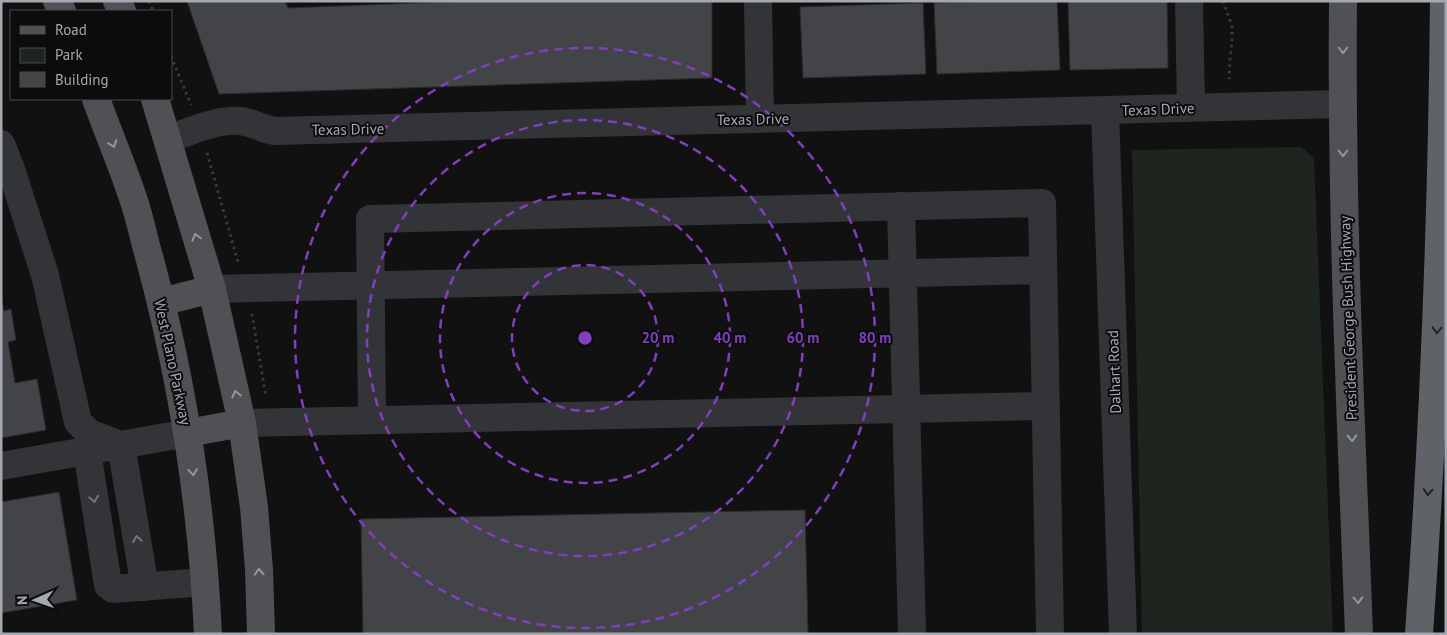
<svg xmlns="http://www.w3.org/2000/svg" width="1447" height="635" viewBox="0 0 1447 635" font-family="'PT Sans',sans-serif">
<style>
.green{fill:#1e241e}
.building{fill:#434447;stroke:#2b2c2e}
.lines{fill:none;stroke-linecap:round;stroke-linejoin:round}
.path{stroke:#393b3e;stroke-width:3;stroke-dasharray:2.5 4;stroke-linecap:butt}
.minor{stroke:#333437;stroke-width:28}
.major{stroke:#4f5155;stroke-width:28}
.highway{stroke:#5f6267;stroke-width:28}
.oneway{stroke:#93979f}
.oneway2{stroke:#212224}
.oneway3{stroke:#71747a}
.ring{fill:none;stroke:#813fbd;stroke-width:2.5;stroke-dasharray:9 6}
.labels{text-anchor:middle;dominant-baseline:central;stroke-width:4;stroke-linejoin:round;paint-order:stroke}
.street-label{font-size:15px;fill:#a4a9b1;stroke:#0c0c0d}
.centre{fill:#813fbd;stroke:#0c0c0d;stroke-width:2.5}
.ring-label{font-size:15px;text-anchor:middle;font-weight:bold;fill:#813fbd;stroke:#0c0c0d;stroke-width:4;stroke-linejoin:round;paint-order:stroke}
</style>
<rect width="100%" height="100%" fill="#111112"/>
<path class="green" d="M1301 147 1314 158 1333 634H1142L1132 150Z"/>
<path class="building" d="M187 1H285L288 8 471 1H712V78L219 94Z
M997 1H1057L1060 70 937 74 934 3Z
M1068 1H1167L1168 68 1070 70Z
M923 3 926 74 803 78 800 7Z
M1 296 4 311 11 309 16 340 8 342 15 383 37 379 46 430 1 438Z
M59 492 77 600 1 613V502Z
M805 510 808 634H363L361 519Z"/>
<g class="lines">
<path class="path" d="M149 1 153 11
M1223 1 1232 26V41L1230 60 1229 79
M171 56 191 105
M207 153 238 262
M252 314 266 397"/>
<path class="minor" d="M758 1 760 119
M1189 1 1191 108
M1105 110 1123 634
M168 139C190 132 216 119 240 121 252 122 262 129 274 131L1343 104
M1 144 11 169 45 275 78 422 89 433 121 445
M901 206 912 634
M212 289 1043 270
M372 420 370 219 1042 203 1050 634
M242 423 1045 406
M121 445 145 587
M87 451 108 585 113 589 205 582
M1 466 188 433"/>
<path class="major" d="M57 1 62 11
M117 1 122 11
M1343 1C1341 212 1351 423 1359 634
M96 99C108 132 122 165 133 198 140 218 144 240 150 260 183 382 202 508 208 634
M155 99 212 289 242 423 254 507 259 570 261 634
M161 302 212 289
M188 433 242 423"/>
<path class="highway" d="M1419 634C1434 423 1442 212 1444 1"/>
</g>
<defs><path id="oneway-chevron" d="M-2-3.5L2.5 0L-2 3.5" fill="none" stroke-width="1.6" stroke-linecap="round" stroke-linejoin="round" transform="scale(1.25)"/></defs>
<g class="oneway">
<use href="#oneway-chevron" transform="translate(1343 50) rotate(90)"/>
<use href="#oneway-chevron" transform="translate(113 144) rotate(70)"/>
<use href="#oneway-chevron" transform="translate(1343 153) rotate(90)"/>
<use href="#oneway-chevron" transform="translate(196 237) rotate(-106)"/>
<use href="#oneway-chevron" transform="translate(236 394) rotate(-103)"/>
<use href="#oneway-chevron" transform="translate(1352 438) rotate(88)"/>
<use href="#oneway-chevron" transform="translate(193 472) rotate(83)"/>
<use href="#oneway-chevron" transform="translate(259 572) rotate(-93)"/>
<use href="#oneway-chevron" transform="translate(1358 600) rotate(88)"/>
</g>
<g class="oneway2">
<use href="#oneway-chevron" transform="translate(1437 330) rotate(92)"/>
<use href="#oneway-chevron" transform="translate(1428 492) rotate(93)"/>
</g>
<g class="oneway3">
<use href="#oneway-chevron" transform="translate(94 499) rotate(81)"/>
<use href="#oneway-chevron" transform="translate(137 539) rotate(-100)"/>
</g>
<g class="ring">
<circle cx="585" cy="338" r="73"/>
<circle cx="585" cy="338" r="145"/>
<circle cx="585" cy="338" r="218"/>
<circle cx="585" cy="338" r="290"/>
</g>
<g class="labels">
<g class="street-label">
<text transform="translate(1158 109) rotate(-2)">Texas Drive</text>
<text transform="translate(753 119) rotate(-1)">Texas Drive</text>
<text transform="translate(348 129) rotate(-1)">Texas Drive</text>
<text transform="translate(1348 318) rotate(-92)">President George Bush Highway</text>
<text transform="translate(173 362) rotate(78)">West Plano Parkway</text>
<text transform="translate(1114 372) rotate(-92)">Dalhart Road</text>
</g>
</g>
<circle cx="585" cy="338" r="8" class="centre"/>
<g class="ring-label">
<text x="658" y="343">20 m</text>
<text x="730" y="343">40 m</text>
<text x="803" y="343">60 m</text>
<text x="875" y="343">80 m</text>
</g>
<rect width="1447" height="635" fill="none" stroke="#a4a9b1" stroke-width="5"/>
<rect x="10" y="10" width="162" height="90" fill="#0c0c0d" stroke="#494b4f"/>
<rect x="20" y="26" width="25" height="8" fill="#4f5155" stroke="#494b4f"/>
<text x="55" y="35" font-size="15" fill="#a4a9b1">Road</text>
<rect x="20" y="48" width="25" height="15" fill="#1e241e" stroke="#494b4f"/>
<text x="55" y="60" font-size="15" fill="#a4a9b1">Park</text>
<rect x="20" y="72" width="25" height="15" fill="#434447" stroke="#494b4f"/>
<text x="55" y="85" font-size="15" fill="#a4a9b1">Building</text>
<g transform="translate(35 600) rotate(268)" stroke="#0c0c0d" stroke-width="4" paint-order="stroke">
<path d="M0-4L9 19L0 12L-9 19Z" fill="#a4a9b1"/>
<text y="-8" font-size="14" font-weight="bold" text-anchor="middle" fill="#a4a9b1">N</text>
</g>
</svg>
